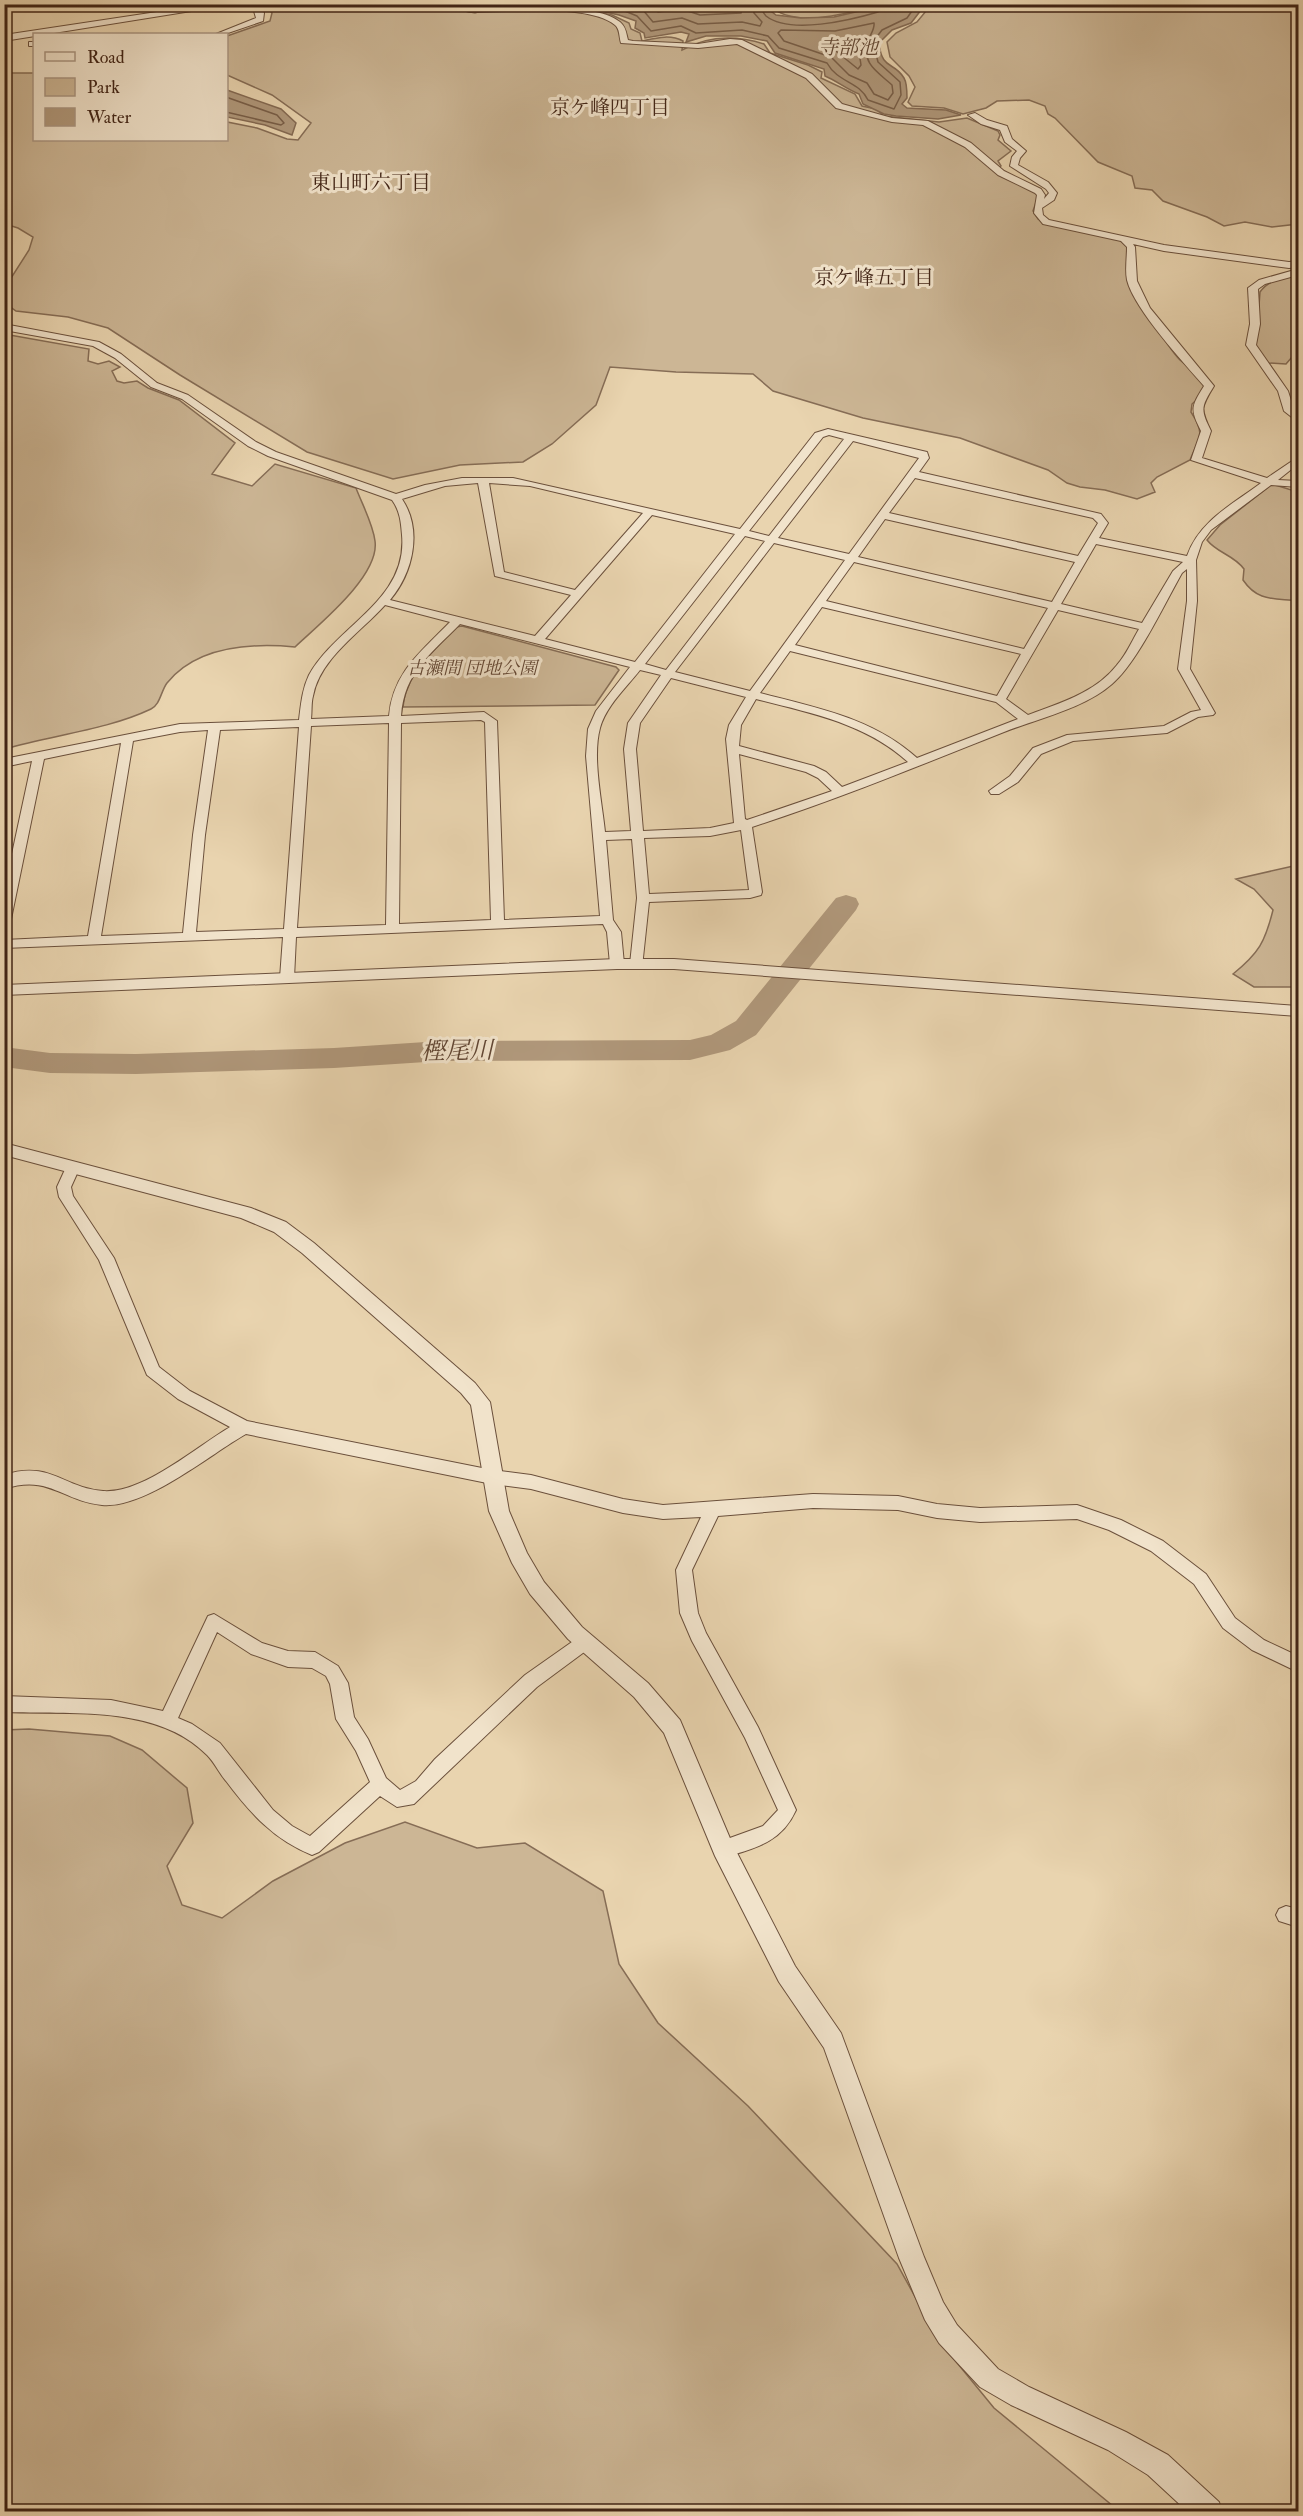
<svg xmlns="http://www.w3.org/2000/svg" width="1303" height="2516" viewBox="0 0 1303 2516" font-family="'IM FELL Double Pica','Noto Serif JP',serif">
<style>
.green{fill:#ccb695;stroke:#866d56;stroke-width:1.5}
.water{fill:#b0987b;stroke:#846a53;stroke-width:1.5}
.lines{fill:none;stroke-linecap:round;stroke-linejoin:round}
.shore{stroke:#785e48;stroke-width:1.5}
.river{fill:#b0987b;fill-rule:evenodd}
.minor-casing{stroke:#6b503c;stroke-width:2}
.tertiary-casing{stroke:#6b503c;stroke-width:2}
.minor{fill:#f1e3cb;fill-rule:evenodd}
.tertiary{fill:#f1e3cb;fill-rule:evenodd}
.labels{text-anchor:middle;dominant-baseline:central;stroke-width:6;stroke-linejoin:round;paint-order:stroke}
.far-park-label{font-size:18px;font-style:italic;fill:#644836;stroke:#f1e3cb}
.far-water-label{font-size:20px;font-style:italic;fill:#624734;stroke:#f1e3cb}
.far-neighbourhood-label{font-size:20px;fill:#412416;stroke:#f1e3cb}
.water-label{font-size:24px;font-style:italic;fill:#624734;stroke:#f1e3cb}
</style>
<rect width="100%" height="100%" fill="#e9d4af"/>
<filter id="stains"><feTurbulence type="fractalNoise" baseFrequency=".00333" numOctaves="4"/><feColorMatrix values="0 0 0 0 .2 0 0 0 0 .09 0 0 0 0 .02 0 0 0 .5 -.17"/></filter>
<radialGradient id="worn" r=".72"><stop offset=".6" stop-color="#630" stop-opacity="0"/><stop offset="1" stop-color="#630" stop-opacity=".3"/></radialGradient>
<path class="green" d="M433 4 475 13 500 5H564L612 15 629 23 631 29 640 33 642 41C656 38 670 34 683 41L682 50C709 35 736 35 764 44L770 53 808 65 822 72 821 78 855 94 862 106 876 109 884 116 939 122 967 118 998 131 1000 135 998 140 1011 151 998 161 1001 166 996 171 1039 194 1033 211 1038 219 1048 224 1118 239 1128 247C1128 256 1126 268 1128 275 1135 294 1166 345 1180 360 1190 369 1205 376 1205 392L1192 404 1191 412C1206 435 1199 437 1190 460L1157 477 1151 483 1155 492 1137 499 1105 490 1080 487 1067 483 1048 470 960 438 863 418 773 391 753 374 676 372 610 367 596 405 552 444 523 462 460 465 393 479 307 452 180 375 108 328 68 317 16 311 5 303 4 289 29 250 33 237 18 228 5 224V69L12 73H34V140H226L227 122 257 128 287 139 298 140 311 123 272 95 227 75V36L270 21 272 13 265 5Z
M768 5H880C847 13 796 30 768 5Z
M931 5H1298V224L1272 227 1245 222 1224 226 1207 217 1163 201 1152 190 1135 188 1132 176 1098 162 1055 118 1048 114 1045 106 1029 100 997 101 986 108 963 114 944 108 912 106 908 102 915 87 909 76 890 57 887 42 896 33 917 22Z
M1298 275V357H1292L1286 364 1268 363 1256 346 1260 292C1269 279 1284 278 1298 275Z
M4 334 89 349 88 361 98 364 109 361 120 367 112 371 117 381 124 383 137 381 148 388 179 400 235 443 212 474 252 486 275 464 356 488C362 504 373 524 375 541 380 576 318 625 295 647 252 643 197 646 167 683 161 691 160 705 151 709 107 730 52 735 5 749L4 395 11 386 5 380Z
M1272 484 1298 492V601C1274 598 1258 602 1243 580L1244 569C1234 555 1217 553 1207 540L1220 525Z
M462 626 616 667 619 670 595 705 403 707C405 674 435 650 456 627Z
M1298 865V987H1254L1233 974C1259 953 1265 942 1273 910L1254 889 1236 879Z
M29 1729 110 1736 142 1750 187 1788 193 1823 167 1866 182 1905 222 1918 273 1881 345 1843 405 1822 477 1848 525 1843 603 1891 619 1964 658 2023 748 2106 897 2264 940 2342 994 2408 1119 2511H5L4 1730Z"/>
<path class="water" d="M572 5H763L776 15 801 18 834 17 886 5H925L911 23 892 30 879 43C882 71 894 61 904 78 907 83 907 91 907 98L902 104 907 108 946 110 961 115 938 119 896 116 884 114 863 104 859 94C846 89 837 81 825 76L824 69 775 53 767 41 741 36H706L686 42 689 34 681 32 645 38 644 33 635 28 636 21 619 15Z
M227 90 281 109 296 123 292 135 265 125 227 117Z"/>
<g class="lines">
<path class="shore" d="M594 4 620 9 637 16 651 31 681 26 696 33 742 30 768 36 779 48 827 63C838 83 859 81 868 100L894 109 901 95 900 82 878 62 873 42 882 30 907 18 917 4
M630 4 643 10 653 22 682 18 698 24 742 22 760 26 762 22 754 13 752 4
M650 4 658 12 682 9 700 15 741 13 743 4
M759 4C761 8 763 13 766 16 790 35 851 20 878 12L881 4
M874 23C875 30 870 34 868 41 861 64 878 72 892 85L893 93 888 100 874 94 867 83 849 75 831 57 784 41 778 33 781 30 835 31Z
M854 37 857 39 861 65 858 69 826 43 828 40Z
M226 97 277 115 284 123 281 125 226 112"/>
<path class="river" d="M846 895 856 898 859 904 856 910 756 1035 730 1050 690 1060 441 1061 334 1068 136 1074 50 1073 4 1067V1047L50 1053 136 1054 334 1048 441 1041 690 1040 711 1035 736 1021 836 898Z"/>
<defs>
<path id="minor" d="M252 4H259L264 13 263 21 225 34H216L256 18Z
M555 5C574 9 605 10 620 22 626 27 626 33 628 40L633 41 698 44 730 39 742 40 812 74 842 104 892 118 928 121 971 143 1004 171 1041 189 1045 195 1044 199 1049 193 1046 189 1010 166 1012 157 1017 151 1005 142 1000 130 981 124 968 115 975 113 987 120 1007 126 1012 139 1026 151 1020 158 1018 165 1048 182 1057 193 1054 200 1042 208 1043 215 1049 220 1164 245 1289 262 1298 261V267L1289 268 1164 251 1133 244 1135 247 1137 281 1150 308 1214 386C1201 407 1200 409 1211 431L1202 458 1267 478 1298 457V464L1278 480 1298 481V487L1271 485 1211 530 1202 542 1196 560 1197 601 1190 669 1215 713 1213 715 1198 717 1167 733 1073 741 1041 754 1018 782 999 794H991L989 791 1010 776 1033 748 1067 735 1164 726 1191 712 1201 710 1178 669 1187 601V569L1182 573C1165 603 1137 663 1112 684 1085 708 1037 719 1004 732 921 765 838 799 752 827L762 892 761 895 750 898 649 902 642 967 637 968 630 964 637 898 632 839 606 840 613 920 621 932 624 964 617 968 610 964 607 932 603 924 296 937 294 978 287 982 280 978 283 937 4 948V940L88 936 121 743 44 759 10 924 4 928V891L32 761 4 767V759L180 724 299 720C301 704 302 690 309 675 337 625 408 600 402 535 401 522 400 511 392 500L268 456 248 446 182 399 151 387 115 358 93 346 4 330V324L99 342 121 354 157 383 188 395 256 442 276 452 396 494 425 485 462 478H513L740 529 815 433 828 429 927 452 929 458 919 472 1101 514 1108 523 1099 538 1187 556C1199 521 1233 504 1261 483L1191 460 1201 431C1190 409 1191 407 1204 386 1184 363 1134 309 1127 280 1125 270 1127 258 1127 247L1121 241 1043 224 1034 213 1037 195 1035 193 998 175 965 147 923 125 892 122 836 108 806 78 737 44 698 48 621 43C619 37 620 29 615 25 593 7 532 10 505 10L501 8 505 6ZM829 435 844 439 769 536 749 531 823 437ZM853 441 919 458 849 554 778 538ZM915 478 1093 518 1098 523 1078 556 889 513ZM478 483 495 576 571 595 535 636 390 600C413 573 423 530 402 499L445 486ZM489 483 530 486 643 513 575 590 504 572ZM652 515 735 534 635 662 545 639ZM885 519 1075 562 1052 602 858 557ZM745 536 765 541 666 670 645 664ZM774 543 845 560 750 691 675 672ZM1096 544 1183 562 1173 571 1142 623 1061 604ZM854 562 1048 608 1024 649 826 601ZM385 605 450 622C421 652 393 672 389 716L311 719C312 712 311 703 313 696 320 658 361 632 385 605ZM822 607 1021 654 997 696 795 645ZM1058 610 1139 629C1132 641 1126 655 1117 665 1095 693 1060 703 1028 715L1006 699ZM460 624 630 667 596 711 588 729 586 756 600 916 504 920 497 721 484 712 401 716C404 672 431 654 460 624ZM790 651 996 702 1018 719 917 758C873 718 817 708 760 693ZM640 670 661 675 628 723 624 749 631 831 605 832C602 802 592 757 600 728 606 706 626 688 640 670ZM671 678 746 697 729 725 726 739 734 823 710 828 643 831 636 749 640 723ZM756 699C810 713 865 723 908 762L842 787 826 772 814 766 739 746 741 725ZM481 720 485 722 491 920 399 924 401 723ZM389 723 386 925 297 928 311 726ZM299 727 284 929 196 932 205 835 220 730ZM208 730 193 835 183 933 101 936 133 741 180 732ZM739 754 806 772 818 778 832 791 747 820 745 819ZM741 830 749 890 649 894 644 838 710 836Z
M29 42H34V46H29Z
M1298 269V275L1265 284 1258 289 1260 324 1256 345 1288 391 1294 410 1298 414V422L1284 411 1278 391 1246 345 1250 324 1248 288 1259 280Z
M73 1162 80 1167 71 1187 73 1196 114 1258 159 1367 190 1391 247 1421 492 1470 531 1475 623 1499 663 1505 813 1494 898 1496 937 1504 980 1508 1077 1505 1121 1520 1163 1541 1206 1574 1235 1618 1264 1640 1298 1656V1672L1252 1650 1223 1628 1194 1584 1151 1551 1109 1530 1077 1519 980 1522 937 1518 898 1510 813 1508 718 1516 692 1570 698 1613 706 1633 758 1727 796 1810C781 1843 755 1848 723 1858L716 1855 714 1849 716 1843 763 1826 778 1810 745 1738 692 1641 680 1613 676 1570 701 1517 663 1519 623 1513 531 1489 492 1484 246 1434C209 1455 145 1509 102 1505 62 1501 49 1474 4 1489V1475C50 1460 63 1488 103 1491 143 1494 196 1447 230 1427L178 1399 147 1375 99 1260 59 1197 57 1187 68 1163Z
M214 1614 262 1643 288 1651 315 1652 338 1666 348 1683 354 1717 368 1739 386 1778 400 1790 416 1781 435 1759 525 1675 579 1637 585 1634 591 1637 594 1642 591 1647 537 1687 414 1804 397 1807 380 1796 319 1852 312 1855C274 1840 250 1813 226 1781 219 1773 215 1763 207 1755 157 1704 70 1715 4 1712V1696L111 1700 163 1711 208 1616ZM217 1632 251 1654 288 1667 312 1668 326 1676 330 1684 336 1719 356 1751 370 1782 310 1836 292 1826 273 1810 220 1743 192 1724 178 1718Z
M1286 1906 1298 1909V1927L1279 1921 1276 1915 1279 1909Z"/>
<path id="tertiary" d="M210 4H235L4 41V35Z
M440 4 505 5 509 8 505 11 470 12Z
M617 959H674L1298 1006V1016L674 969H617L4 995V985Z
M4 1143 251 1208 286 1222 314 1243 475 1383 490 1402 509 1511 527 1553 544 1582 582 1627 648 1683 680 1720 732 1843 795 1966 841 2033 924 2257 943 2302 957 2325 998 2369 1029 2387 1126 2432 1168 2455 1219 2502 1222 2512H1188L1148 2475 1108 2450 1011 2405 980 2387 939 2343 925 2320 899 2258 824 2048 779 1982 715 1856 664 1733 634 1697 568 1639 530 1594 512 1563 489 1511 471 1405 461 1393 302 1253 274 1232 241 1218 4 1155Z"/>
</defs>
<use href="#minor" class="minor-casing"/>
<use href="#tertiary" class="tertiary-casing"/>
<use href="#minor" class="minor"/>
<use href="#tertiary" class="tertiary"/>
</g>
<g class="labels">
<g class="far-park-label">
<text x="472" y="668">古瀬間 団地公園</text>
</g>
<g class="far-water-label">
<text x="848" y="47">寺部池</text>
</g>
<g class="far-neighbourhood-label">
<text x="610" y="107">京ケ峰四丁目</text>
<text x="371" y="182">東山町六丁目</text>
<text x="874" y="277">京ケ峰五丁目</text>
</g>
<g class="water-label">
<text transform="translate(457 1051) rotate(-1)">樫尾川</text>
</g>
</g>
<rect width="1303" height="2516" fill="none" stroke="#e9d4af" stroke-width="24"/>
<rect x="6" y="6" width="1291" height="2504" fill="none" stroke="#412416" stroke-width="3"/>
<rect x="12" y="12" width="1279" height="2492" fill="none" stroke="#412416" stroke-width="1.5"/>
<rect x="33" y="33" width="195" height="108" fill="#f1e3cb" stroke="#ab9783" stroke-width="1.5"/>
<rect x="45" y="52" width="30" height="9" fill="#f1e3cb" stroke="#ab9783" stroke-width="1.5"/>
<text x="87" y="63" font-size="18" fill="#412416">Road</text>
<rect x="45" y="78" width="30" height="18" fill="#ccb695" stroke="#ab9783" stroke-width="1.5"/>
<text x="87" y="93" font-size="18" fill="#412416">Park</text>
<rect x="45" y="108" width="30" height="18" fill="#b0987b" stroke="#ab9783" stroke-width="1.5"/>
<text x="87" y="123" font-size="18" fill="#412416">Water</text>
<rect width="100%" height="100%" filter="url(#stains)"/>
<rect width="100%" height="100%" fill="url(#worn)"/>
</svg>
